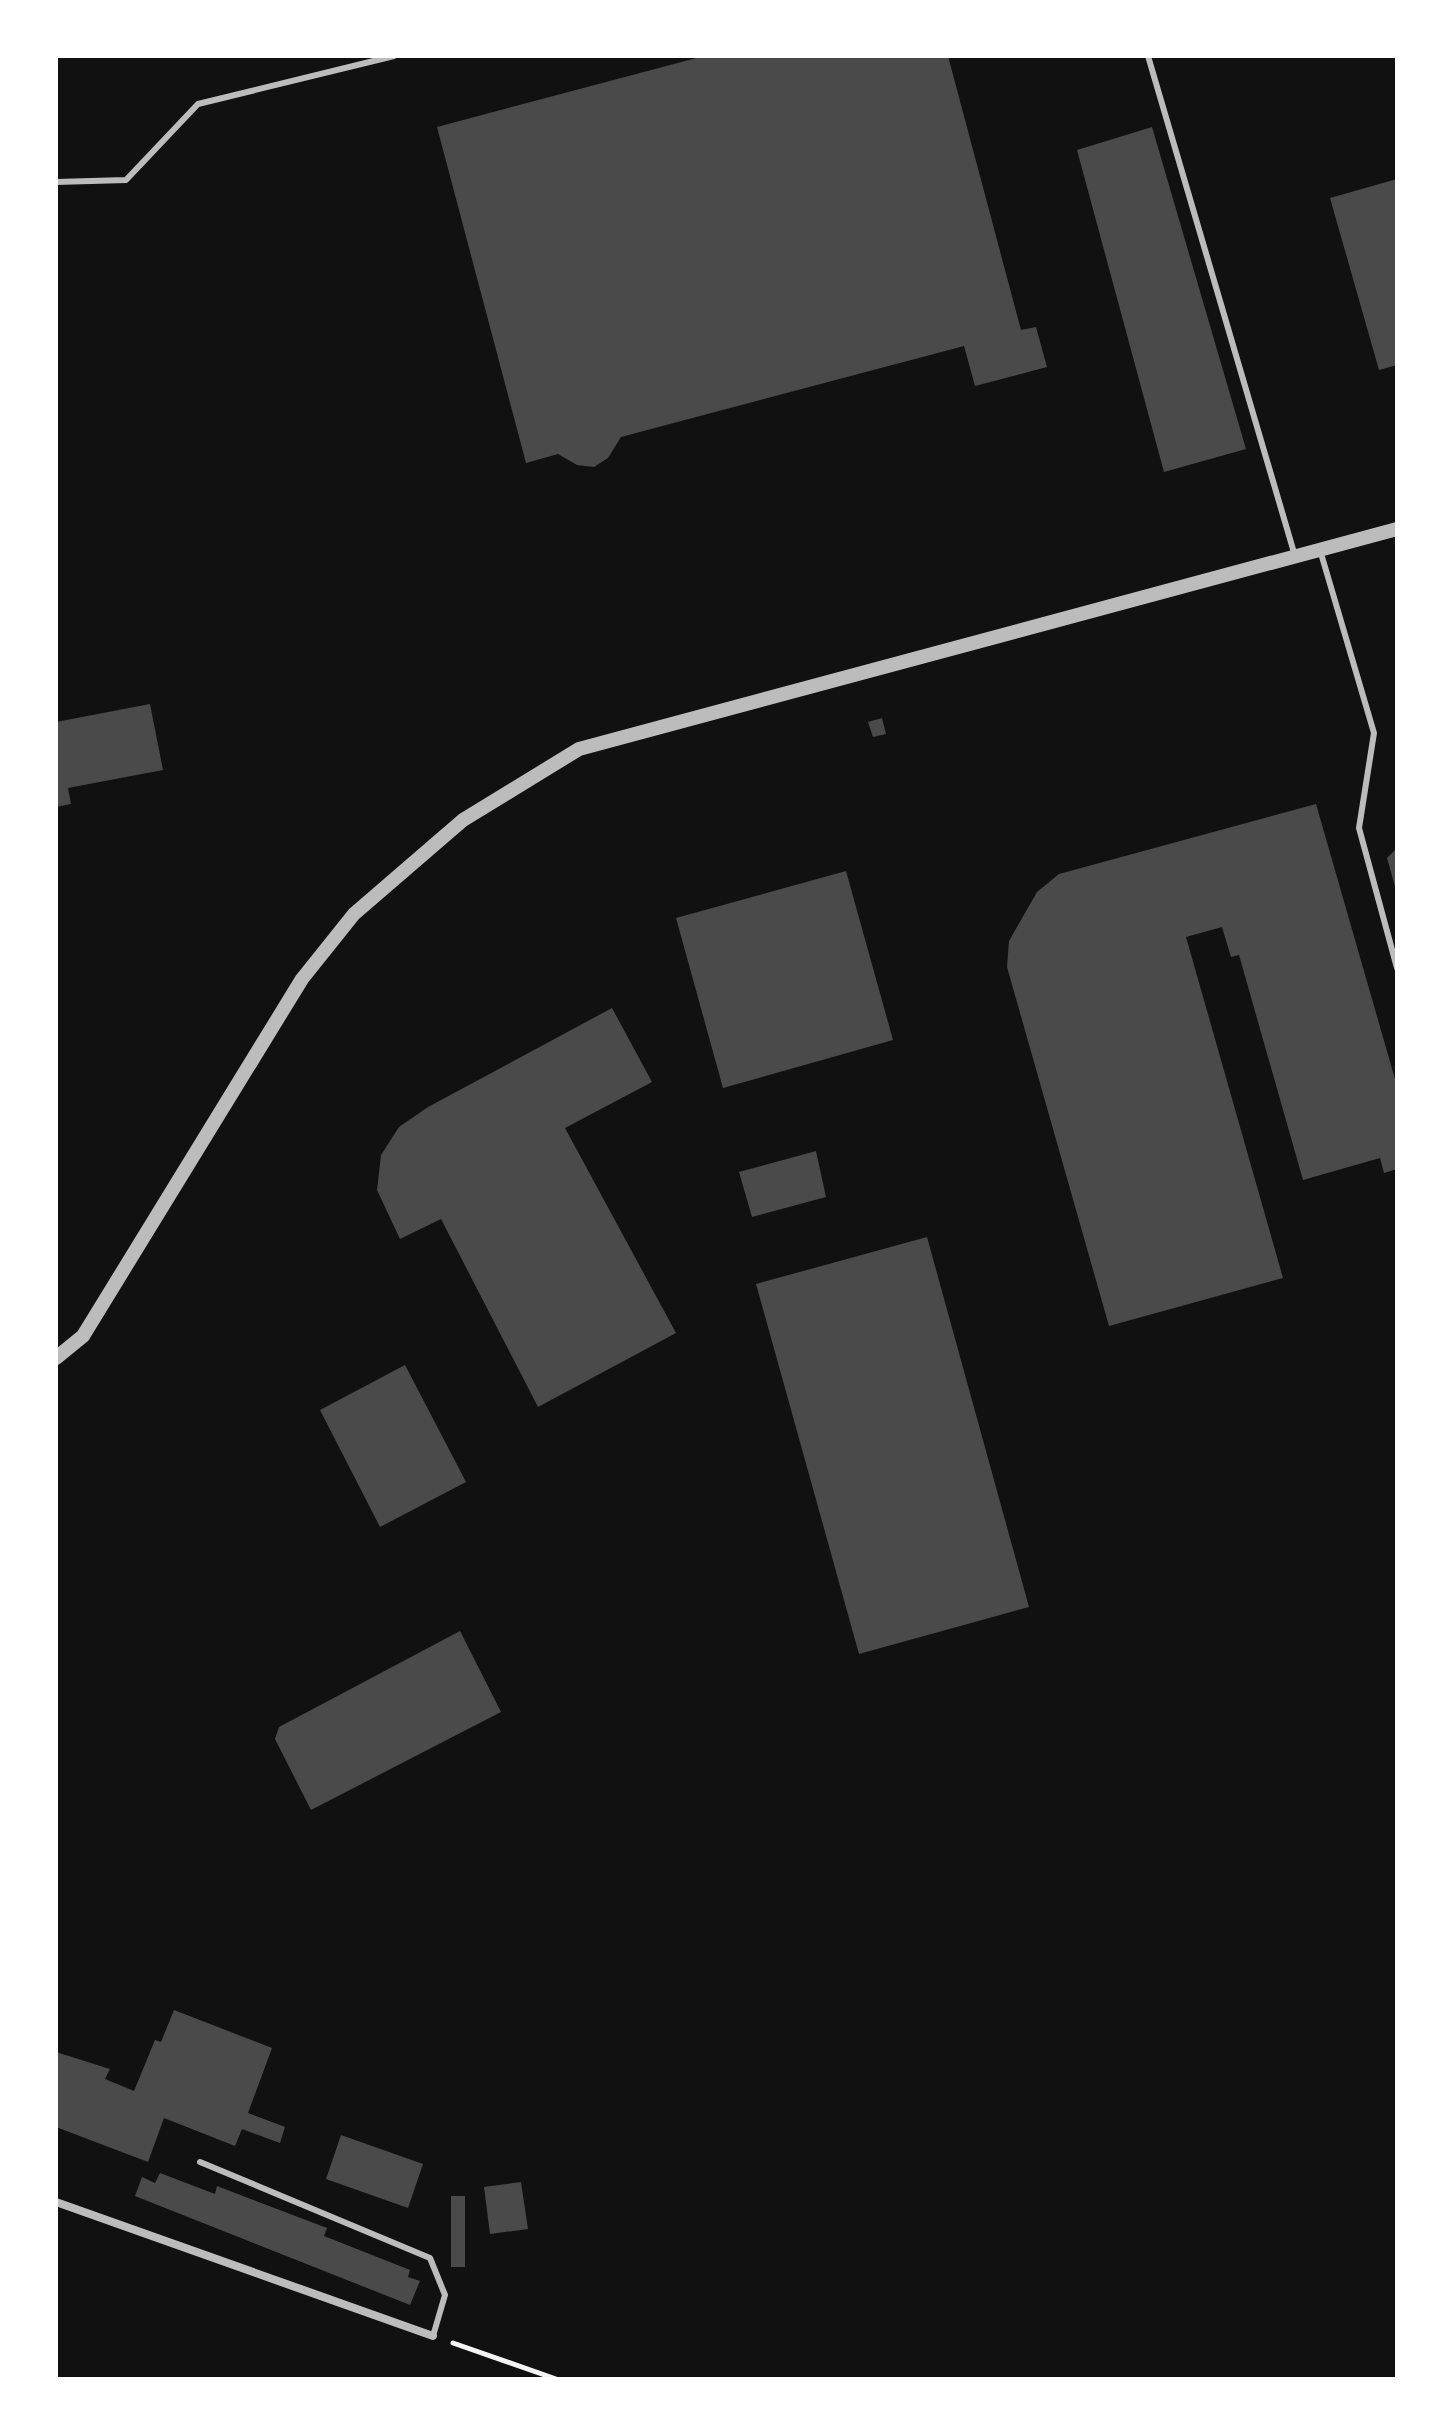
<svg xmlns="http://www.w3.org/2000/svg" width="1453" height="2435" viewBox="0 0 1453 2435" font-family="Figtree,sans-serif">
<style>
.building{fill:#4a4a4a}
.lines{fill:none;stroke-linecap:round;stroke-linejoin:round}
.path{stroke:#f5f5f5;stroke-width:5}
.service{stroke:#bcbcbc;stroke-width:6}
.minor{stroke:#bcbcbc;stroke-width:8}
.tertiary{stroke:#bcbcbc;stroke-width:14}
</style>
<rect width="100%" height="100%" fill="#111"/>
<path class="building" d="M704 56H948L1021 330 1036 327 1047 367 975 386 964 346 621 437 608 458 594 467 577 465 558 454 526 463 437 127Z
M1152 127 1246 449 1164 472 1077 150Z
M1397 179V365L1379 370 1330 198Z
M150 704 163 770 68 788 71 804 56 807V722Z
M882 718 886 734 873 737 868 722Z
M1316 804 1397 1086V1169L1384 1173 1380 1158 1303 1180 1239 955 1231 957 1222 927 1186 937 1283 1278 1109 1326 1007 967 1009 941 1037 892 1059 874Z
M1397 848V889L1396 890 1387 858Z
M846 871 893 1040 723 1088 676 918Z
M612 1008 652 1082 565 1128 676 1333 538 1407 441 1219 400 1239 377 1190 381 1155 399 1127 428 1107Z
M816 1151 826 1197 752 1217 739 1172Z
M927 1237 1029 1607 859 1654 756 1284Z
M405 1365 466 1482 380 1527 320 1410Z
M460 1631 501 1712 311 1810 275 1739 279 1727Z
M174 2010 272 2048 248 2113 285 2127 280 2143 242 2129 235 2146 164 2118 148 2162 56 2127V2052L110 2069 105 2079 134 2091 155 2040 161 2042Z
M341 2135 423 2164 408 2208 326 2179Z
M160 2173 215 2194 217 2186 327 2228 324 2236 410 2270 408 2277 420 2281 410 2305 135 2196 142 2177 155 2183Z
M521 2182 528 2229 490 2234 484 2187Z
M451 2196H465V2267H451Z"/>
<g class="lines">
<path class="path" d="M453 2343 556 2379"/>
<path class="service" d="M1148 56 1295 556
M56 182 126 180 198 104 394 56
M1320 550 1374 733 1359 828 1397 968
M200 2162 430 2258 445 2295 433 2336"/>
<path class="minor" d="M56 2202 433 2336"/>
<path class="tertiary" d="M56 1358 83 1336 302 979 354 914 463 820 579 749 1397 529"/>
</g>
<rect width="1453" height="2435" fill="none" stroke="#ffffff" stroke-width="116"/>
</svg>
